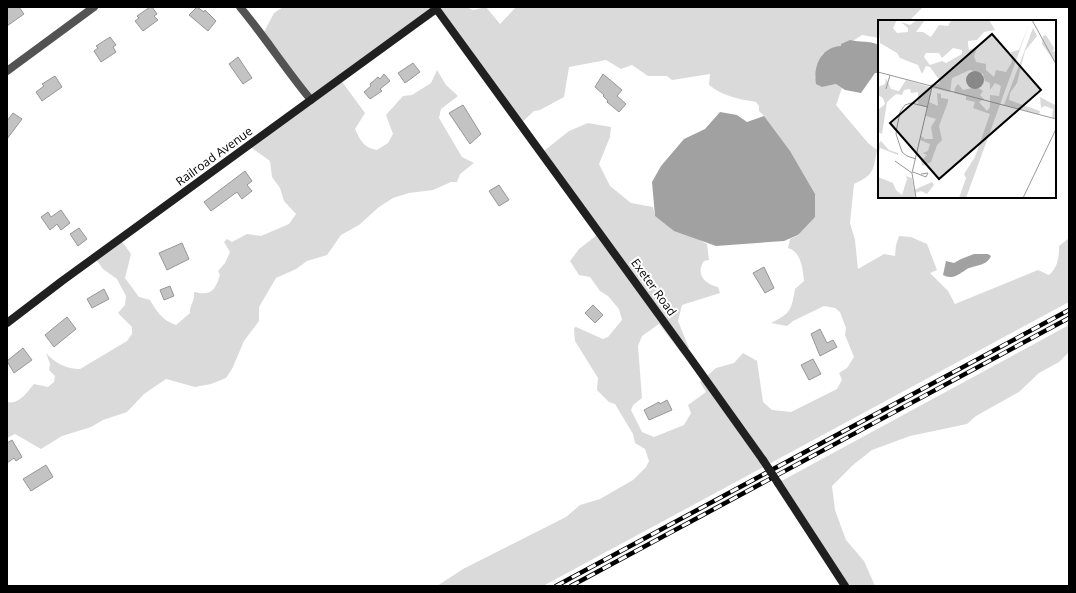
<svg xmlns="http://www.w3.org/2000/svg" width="1076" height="593" viewBox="0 0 1076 593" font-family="'Open Sans',sans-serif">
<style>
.green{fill:#dadada}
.water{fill:#a1a1a1}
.building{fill:#c3c3c3;stroke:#979797}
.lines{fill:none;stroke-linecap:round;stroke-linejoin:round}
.street{stroke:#535353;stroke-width:8}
.secondary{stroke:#202020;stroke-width:8}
.rail-casing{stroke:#000;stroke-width:4.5}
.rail{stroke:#fff;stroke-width:3;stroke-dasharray:9;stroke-linecap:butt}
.secondary-bridge{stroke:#202020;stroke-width:8}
.labels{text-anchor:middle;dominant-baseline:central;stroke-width:4;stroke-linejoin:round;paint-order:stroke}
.street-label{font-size:12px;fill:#000;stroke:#fff}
.inset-road{fill:none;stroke:#999;stroke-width:1}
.view{fill:#000;fill-opacity:0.15;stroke:#000;stroke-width:2}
.inset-edge{fill:none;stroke:#000;stroke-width:2}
</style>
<rect width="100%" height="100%" fill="#fff"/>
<path class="green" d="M283 7H466L473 10 486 7 500 24 516 7H923L909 21H879V38L862 35 853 41 822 54 815 77 822 87 836 84 842 88 836 105 868 143 877 150C873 171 874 175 854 184L850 223 855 240 858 269 884 254 895 256 896 245 899 236 911 237 927 244 937 270 930 273 948 291 955 304 1038 270 1049 275C1058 267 1059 258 1059 246L1069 238V302L543 586H437L463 569 566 517 580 505 600 499 633 480 646 467 649 461 645 449 635 443 633 434 615 404 609 402 597 390 598 378 575 341 574 328 576 327 603 339 608 337 622 320 619 309 608 296 600 291 590 277 579 275 570 261 579 249 597 235 540 154 569 131 588 123 611 127 610 137 599 164 610 186 631 203 653 207 655 216 707 244 709 260 704 261C695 274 705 284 718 287L720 293 682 305 678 321 689 348 682 354 659 324 642 336 638 346 642 398 633 405 631 410 642 432 654 437 684 425 691 413 688 405 706 392 700 382 716 368 734 363 743 353 757 361 763 402 772 410 791 412 837 389 842 380 839 373 847 368 854 357 845 335 846 328 840 312 835 308 824 306 793 321 787 326 771 323C791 313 791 311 795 289L804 281C803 270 801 251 788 248L790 239 799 235 764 116 759 111V106L756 102C738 99 723 96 709 85L710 74 672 80 667 76H648L632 65 621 69 606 60 569 67 564 97 540 110 534 111 518 126 437 14 340 79 365 113 355 129C360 140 364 148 377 150L388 143 393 134 386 115 403 96 412 95 431 83 437 70 446 85 458 96 441 109 439 118 462 157 474 163 460 174 457 182H451L433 190 409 193 393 198 379 207 359 225 341 235 327 255 307 261 296 269 276 278 259 307V321L244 341 232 369 226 378 211 384 195 387 166 379 144 394 127 412 103 420 91 427 62 436 41 449 15 434 7 438V402C19 405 27 392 34 384L48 387 54 382 55 376 49 370 50 364 46 353C55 363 66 369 80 369L127 341 132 334V327L118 313 125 305 126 296 117 279 103 269 95 258 120 239 131 254 125 278 139 297 150 300C157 312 162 320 176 325L190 313C189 306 195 302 194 292 211 296 215 291 220 275L218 271 225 263 230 252 224 242 227 239 232 242 247 234 261 236 289 224 296 214 284 201 280 188 272 177 270 161 249 146 308 101 263 34 274 13Z
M1069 325V352L1059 362 1039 373 1019 392 976 416 967 424 910 436 872 450 853 465 832 486 835 510 846 540 864 561 875 586H841L774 485Z"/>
<path class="water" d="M850 40C860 43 869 40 879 45V73H875L861 93 845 90 836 84 822 87 816 84C813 66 821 47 841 46V44Z
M720 112 737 115 747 122 764 116 790 151 815 194V217L798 235 784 241 716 246 674 231 655 216 652 182 661 166 684 139 705 129Z
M974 254H988L991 256C987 266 975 265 967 269 962 272 958 276 952 277 949 277 947 277 943 275L946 261 954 263 961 259Z"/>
<path class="building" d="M7 7H19L24 14 7 26Z
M150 7H152L157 14 154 16 158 20 143 31 135 21 139 18 137 16Z
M197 7 204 12 205 10 216 21 208 31 189 15Z
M110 37 116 45 113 47 116 52 101 62 94 51 98 48 96 46Z
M238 57 252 78 243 84 229 64Z
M413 63 420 72 405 83 398 73Z
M384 74 390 81 380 89 382 91 370 99 364 92 371 86 370 84 378 77 380 79Z
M603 74 622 90 617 96 626 104 619 112 607 102 608 101 603 96 604 95 595 87Z
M55 76 62 87 42 101 36 92 44 86 42 84Z
M463 105 481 134 470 144 449 113Z
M13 113 22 119 7 139V121Z
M245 171 252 181 247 185 252 191 242 199 237 192 211 211 204 202Z
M499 185 509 200 499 206 489 191Z
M61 210 70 223 61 230 57 224 50 230 41 217 48 212 51 217Z
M79 228 87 239 78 246 70 234Z
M182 243 189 259 167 270 159 253Z
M764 267 774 288 765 293 753 273Z
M170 286 174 296 164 300 160 290Z
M104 289 109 299 92 308 87 299Z
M593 305 603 315 595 323 585 313Z
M67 317 76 329 54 347 45 335Z
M820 329 827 343 833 340 837 347 820 356 811 334Z
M23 348 32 360 14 373 7 361Z
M813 359 821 374 809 380 801 365Z
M667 400 672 410 649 420 644 410 659 402 660 404Z
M12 440 22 457 16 461 14 458 7 463V443Z
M46 465 53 477 31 491 23 479Z"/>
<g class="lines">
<path class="street" d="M240 7C265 37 286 70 311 100
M7 71 94 7"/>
<path class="secondary" d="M435 7 691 359 763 460
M7 323 62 281 436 9
M778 483 845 586"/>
<defs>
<path id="rail" d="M556 586 1069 310
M571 586 1069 318"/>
</defs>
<use href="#rail" class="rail-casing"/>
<use href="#rail" class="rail"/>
<path class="secondary-bridge" d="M763 460 778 483"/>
</g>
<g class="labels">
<g class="street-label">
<text transform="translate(214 156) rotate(-36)">Railroad Avenue</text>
<text transform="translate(654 287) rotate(54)">Exeter Road</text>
</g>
</g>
<g transform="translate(878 20)">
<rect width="178" height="178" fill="#fff"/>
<path d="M0 0H19L15 8 19 13 30 12V8L23 2 32 5 39 0H47L38 12H45L53 17 61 5 70 6 73 0H111L117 10 106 12 99 20 90 21V24L91 30 100 26 96 36 98 42 108 44V50L116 57 118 50 128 52 134 42 133 32 141 30 152 2 88 178H81L88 158 86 154 97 137 112 94 95 88 97 82 88 80V76L76 73 77 68 80 64 85 70 99 67 105 71 102 75 106 79 101 82 109 91 112 87V75L121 76 123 66 117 63 112 70V63L107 61 105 54 92 50 74 58 72 72 54 68 51 82 60 86 59 73 63 74V78L70 79V82L61 106 64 120 59 125 53 142 44 146 43 141 49 135 45 133 50 131 52 124 42 120 43 116 47 119H55L53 107 58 99 48 96 49 87 40 84V72L33 73 32 69 26 70 24 75 18 74 9 82 4 114 0 112V90L7 84 5 78 0 75V67L7 64 8 58 13 69 21 71 28 60 52 67 53 64H61L62 61 52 47 48 46 44 54 40 45 22 38 19 33 2 23ZM75 28 84 30V34L68 43 64 41 52 45 46 37 48 33H61L64 38ZM155 8 159 16 147 31 139 63 132 73 131 80 162 91 161 95 126 85ZM168 15 176 28 175 32 178 31V44L164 24 165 16ZM162 77 177 85 178 99 174 98 175 89 167 86 163 88ZM3 121 11 130 20 133V135L2 128 0 136V124ZM28 156 34 158 36 170 54 162 56 165 49 174 43 171 37 173 38 178H0V157L15 163 18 170 24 175 29 159Z" fill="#dadada" fill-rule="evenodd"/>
<path d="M88 60a9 9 0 1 1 18 0a9 9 0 1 1-18 0Z" fill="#a1a1a1"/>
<path class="inset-road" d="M154 0 178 44M0 52 178 99M8 69 12 55M38 139 29 136 24 132 18 114 19 107 22 92 27 85 33 83 50 87M17 141 34 153M35 152 48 157 50 153 43 154M38 178 34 153 54 67M145 178 178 109"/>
<path class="view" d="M114 14 163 70 61 159 12 103Z"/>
<rect width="178" height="178" class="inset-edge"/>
</g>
<rect width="1076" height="593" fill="none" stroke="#000000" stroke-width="16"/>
</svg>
